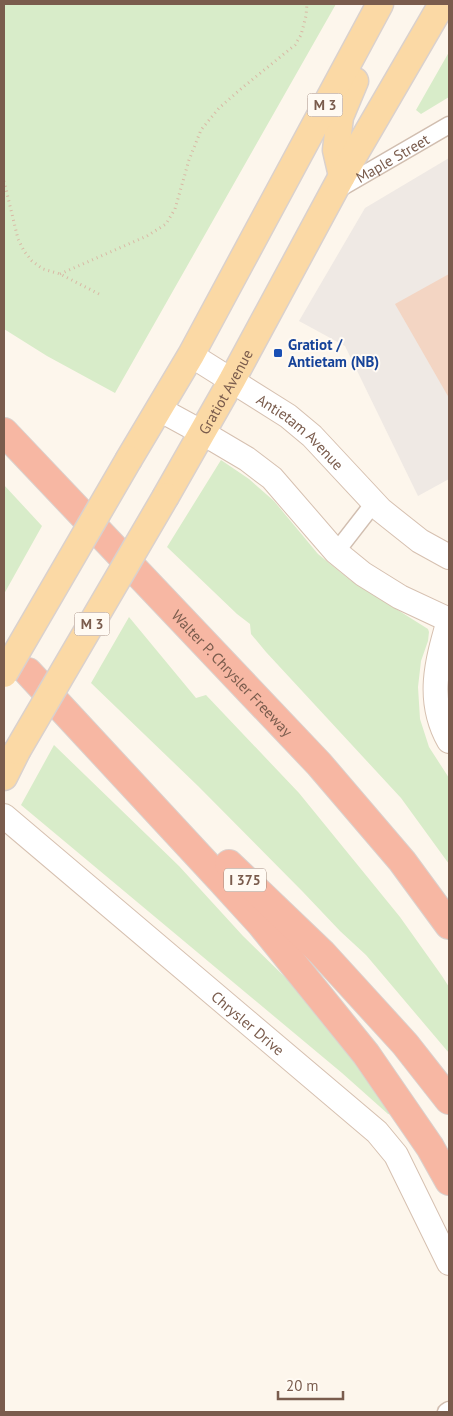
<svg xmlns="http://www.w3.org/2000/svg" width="453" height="1416" viewBox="0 0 453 1416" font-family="'PT Sans',sans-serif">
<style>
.industrial{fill:#efe9e4}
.green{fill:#d8ecc9}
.building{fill:#f3d5c3}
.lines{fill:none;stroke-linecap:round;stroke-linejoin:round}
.street-casing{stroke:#d1beb0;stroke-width:19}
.secondary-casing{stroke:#d6c0b0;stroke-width:26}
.primary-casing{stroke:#dad1cd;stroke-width:29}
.highway-casing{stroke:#dad1cd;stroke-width:30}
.path{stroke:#d9b8a5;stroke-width:3;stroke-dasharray:1 4;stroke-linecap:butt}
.street{stroke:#fff;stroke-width:16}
.secondary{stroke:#fff;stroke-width:24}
.primary{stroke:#fbd9a5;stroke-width:26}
.highway{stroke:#f7b7a3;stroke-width:28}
.primary-bridge-casing{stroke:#dad1cd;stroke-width:29;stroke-linecap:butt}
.primary-bridge{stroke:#fbd9a5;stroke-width:26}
.transit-dot{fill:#1a4fb4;stroke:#fffaf3;stroke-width:2}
.labels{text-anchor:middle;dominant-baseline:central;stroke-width:4;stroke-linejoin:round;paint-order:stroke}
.shield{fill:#fffaf3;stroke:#a28b7f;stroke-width:1}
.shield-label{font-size:14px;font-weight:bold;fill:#7a5c4d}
.street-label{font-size:15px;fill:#7a5c4d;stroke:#fffaf3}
.transit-label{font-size:15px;font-weight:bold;fill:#164399;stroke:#fffaf3;text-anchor:start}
</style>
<rect width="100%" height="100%" fill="#fdf6ec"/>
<path class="industrial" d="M449 158V479L418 496 345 346 299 321 365 208Z"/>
<path class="green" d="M4 4H336L115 393 47 356 4 329Z
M449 52V97L421 114 416 110Z
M221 460 249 479 274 501 318 554 350 580 428 629 429 632 428 641 421 661 418 687 420 719 429 747 449 778V864L401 798 266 652 251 634 250 624 237 614 167 547Z
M4 485 42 526 4 594Z
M129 617 196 698 206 695 299 793 400 917 442 976 449 987V1053L366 955 340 931 303 892 198 786 91 683Z
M54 745 179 866 243 936 293 985 345 1048 394 1115 388 1114 342 1073 21 805Z"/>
<path class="building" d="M449 274V398L395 304Z"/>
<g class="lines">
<defs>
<g id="street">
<path id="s1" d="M337 190 449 125"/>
<path d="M336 552 374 503"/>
<path d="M446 1412 449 1410"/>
</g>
<g id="secondary">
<path id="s2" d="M191 355 288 416 312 436 381 510 420 541 449 557"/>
<path d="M159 409 203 433 247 459 272 478 336 552 363 574 400 597 449 620"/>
<path d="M449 620C437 662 426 700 449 741"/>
<path id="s3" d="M4 816 377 1132 396 1155 449 1263"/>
</g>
<g id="primary">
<path d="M342 176 336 150 340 117 355 81"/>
<path d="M129 459 191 355 380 4"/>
<path id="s4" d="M166 496 232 380 342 176 442 4"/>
<path d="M4 777 17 751"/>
</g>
<g id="highway">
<path id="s5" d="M4 432 319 764 402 861 449 925"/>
<path d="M28 672 220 879 261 924 366 1054 430 1147 449 1181"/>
<path d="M229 864 322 953 405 1044 449 1100"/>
</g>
</defs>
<use href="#street" class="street-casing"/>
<use href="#secondary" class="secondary-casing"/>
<use href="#primary" class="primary-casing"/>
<use href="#highway" class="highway-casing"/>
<path class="path" d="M4 181 18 239 24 251 32 261 43 269 60 274 101 295
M60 274 147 236 166 224 175 209 189 160 201 130 219 108 242 88 295 45 301 35 306 16 307 4"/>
<use href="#street" class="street"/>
<use href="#secondary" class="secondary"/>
<use href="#primary" class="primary"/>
<use href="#highway" class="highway"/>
<defs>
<path id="primary-bridge" d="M4 674 129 459
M17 751 166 496"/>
</defs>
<use href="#primary-bridge" class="primary-bridge-casing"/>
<use href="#primary-bridge" class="primary-bridge"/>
</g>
<rect class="transit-dot" x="273" y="348" width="10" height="10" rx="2.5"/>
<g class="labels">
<g class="shield">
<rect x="307.5" y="93.5" width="35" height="23" rx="4"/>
<rect x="74.5" y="612.5" width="35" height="23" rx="4"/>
<rect x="224" y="868.5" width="42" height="23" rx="4"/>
</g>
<g class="shield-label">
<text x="325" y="105">M 3</text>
<text x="92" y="624">M 3</text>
<text x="245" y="880">I 375</text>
</g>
<g class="street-label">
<text stroke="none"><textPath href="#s1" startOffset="64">Maple Street</textPath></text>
<text stroke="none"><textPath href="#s4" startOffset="120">Gratiot Avenue</textPath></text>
<text stroke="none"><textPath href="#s2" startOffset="134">Antietam Avenue</textPath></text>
<text stroke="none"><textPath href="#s5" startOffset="332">Walter P. Chrysler Freeway</textPath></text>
<text stroke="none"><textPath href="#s3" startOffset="320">Chrysler Drive</textPath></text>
</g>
<g class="transit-label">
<text x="288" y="344">Gratiot /<tspan x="288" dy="17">Antietam (NB)</tspan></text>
</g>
</g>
<rect width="453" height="1416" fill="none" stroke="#7a5c4d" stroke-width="10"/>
<path d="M278 1391v8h65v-8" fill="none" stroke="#7a5c4d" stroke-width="2.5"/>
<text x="286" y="1391" font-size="15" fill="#7a5c4d" stroke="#fffaf3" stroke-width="4" paint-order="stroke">20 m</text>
</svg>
